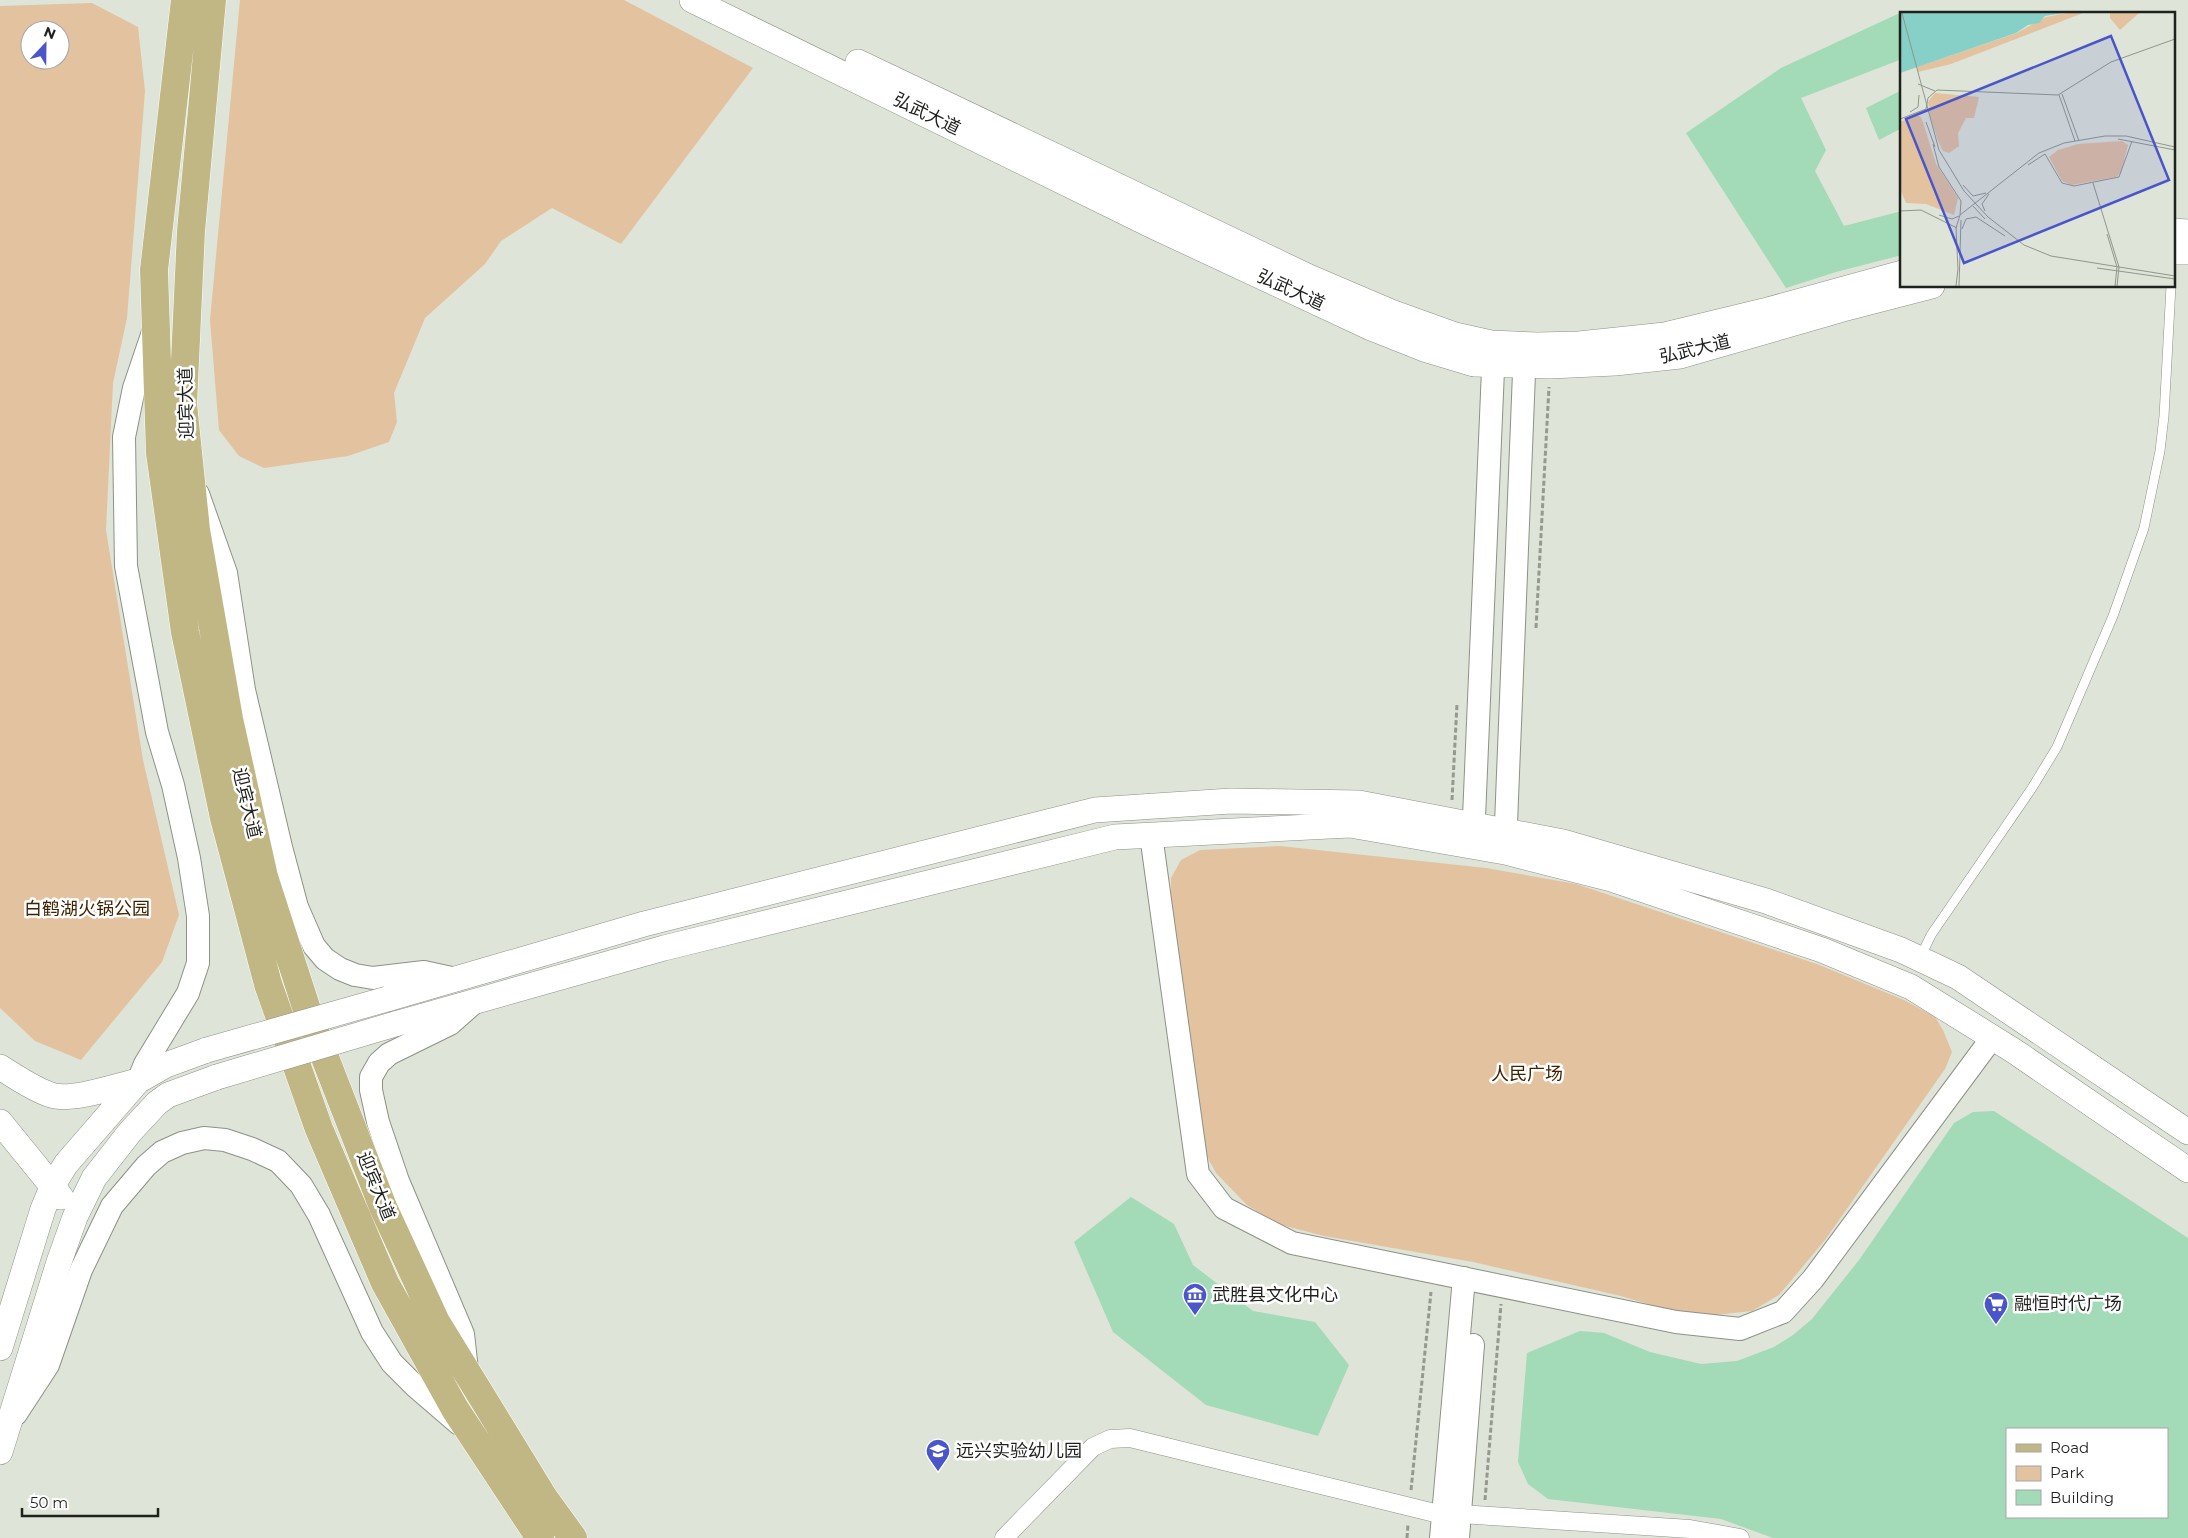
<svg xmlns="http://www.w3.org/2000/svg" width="2188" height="1538" viewBox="0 0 2188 1538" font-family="Montserrat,'Noto Sans SC',sans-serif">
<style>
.green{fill:#e3c2a0;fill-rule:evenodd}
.building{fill:#a3dab7;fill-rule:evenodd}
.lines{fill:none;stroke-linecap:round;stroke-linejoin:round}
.service-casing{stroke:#8c9286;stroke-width:10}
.minor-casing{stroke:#8c9286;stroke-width:19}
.tertiary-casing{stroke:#8c9286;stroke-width:24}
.secondary-casing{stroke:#8c9286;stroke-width:26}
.primary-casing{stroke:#fff;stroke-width:29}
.path{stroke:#959990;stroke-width:3;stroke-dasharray:5 2.5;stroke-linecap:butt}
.service{stroke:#fff;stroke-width:9}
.minor{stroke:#fff;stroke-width:18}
.tertiary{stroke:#fff;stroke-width:22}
.secondary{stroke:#fff;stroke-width:25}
.primary{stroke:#c1b784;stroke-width:28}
.secondary-bridge-casing{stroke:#8c9286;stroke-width:26;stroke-linecap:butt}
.secondary-bridge{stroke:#fff;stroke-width:25}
.labels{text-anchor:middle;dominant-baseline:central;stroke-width:5;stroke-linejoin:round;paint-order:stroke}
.street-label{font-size:18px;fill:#1f211d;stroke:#fff}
.park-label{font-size:18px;fill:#3f2400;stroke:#fff}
.poi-label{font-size:18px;fill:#1f211d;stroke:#fff;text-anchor:start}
.inset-road{fill:none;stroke:#92968d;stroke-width:1}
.view{fill:#4b55ca;fill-opacity:0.15;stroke:#4b55ca;stroke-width:2.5}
.inset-edge{fill:none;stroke:#1f211d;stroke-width:2.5}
</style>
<rect width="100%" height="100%" fill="#dee4d7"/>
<path class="green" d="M240 0H624L753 68 621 244 552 208 501 241 485 264 425 318 394 393 397 422 389 442 348 456 264 468 239 456 219 430 210 320Z
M92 3 138 27 145 91 127 318 113 383 106 530 143 760 179 915 162 962 81 1060 35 1041 0 1008V6ZM30 30H60V60H30Z
M1280 846 1486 868 1576 884 1817 964 1904 1000 1935 1017 1943 1030 1952 1052 1945 1069 1825 1240 1779 1295 1752 1311 1715 1315 1668 1310 1621 1296 1473 1262 1324 1236 1278 1224 1247 1205 1216 1173 1204 1151 1171 907V878L1181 860 1200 850Z"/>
<path class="building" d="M1902 12V59L1801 98 1826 150 1815 171 1844 226 1902 211V255L1836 272 1786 288 1686 133 1781 68Z
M1902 90V128L1879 140 1866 108Z
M1994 1111 2188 1238V1538H1773L1721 1519 1548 1499 1528 1484 1518 1462 1527 1353 1580 1331 1604 1333 1650 1352 1701 1364 1737 1361 1774 1347 1793 1335 1812 1319 1859 1260 1954 1123 1973 1112ZM2007 1429H2167V1517H2007Z
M1131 1197 1174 1224 1193 1265 1253 1311 1315 1322 1349 1365 1318 1436 1206 1405 1113 1332 1074 1242Z"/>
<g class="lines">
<defs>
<path id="service" d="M1921 956 1931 935 2032 788 2057 747 2113 616 2144 528 2160 451 2164 416 2171 286"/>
<path id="minor" d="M1004 1538 1093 1447 1110 1439 1130 1438 1443 1515 1460 1514 1690 1529 1740 1538"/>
<path id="tertiary" d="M198 494 226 573 244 690 281 847 297 907 314 946 325 959 340 969 355 975 373 978 424 972 456 979
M1151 835 1198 1174 1224 1208 1292 1243 1676 1322 1740 1329 1783 1312 1813 1279 1992 1038
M1473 841 1494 346
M1505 849 1525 348
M138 1081 145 1064 188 993 198 963V916L189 858 173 785 157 732 126 566 124 437 134 388 153 332
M467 1370 463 1334 398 1181 378 1122 371 1090V1077L379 1063 389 1054 450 1024 476 1001
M16 1414 48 1365 81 1270 112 1206 146 1166 162 1152 182 1143 204 1138 225 1140 252 1149 278 1161 301 1185 319 1215 372 1332 392 1363 416 1387 459 1424
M1441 1538 1464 1278
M1458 1538 1473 1345"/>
<path id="secondary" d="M692 0 1155 227 1371 328 1424 349 1474 364 1550 366 1615 363 1680 356 1843 309 1932 286
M858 62 1309 277 1391 312 1455 335 1491 343 1538 345 1579 344 1665 335 1764 311 1902 273
M2174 231 2188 232
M2174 252H2188
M387 999 644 924 1095 810 1231 801 1359 803 1563 842 1766 901 1901 950 1958 977 2188 1132
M395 1024 664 948 1115 837 1350 825 1505 852 1611 879 1822 950 1911 987 2014 1051 2188 1170
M0 1067C16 1077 33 1089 51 1095 71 1102 116 1086 138 1081
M0 1122 61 1197
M0 1348 43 1209 53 1185 66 1164 138 1081 166 1065 207 1050
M0 1452 59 1262 75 1217 94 1178 130 1132 157 1103 168 1095 217 1077"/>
<path id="primary" d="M185 0 154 270 160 453 185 632 224 818 268 984 319 1129 385 1283 455 1409 540 1538
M212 0 191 231 183 404 196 530 229 719 264 877 310 1019 383 1207 436 1322 544 1498 573 1538"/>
</defs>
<use href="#service" class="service-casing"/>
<use href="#minor" class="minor-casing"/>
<use href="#tertiary" class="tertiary-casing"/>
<use href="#secondary" class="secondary-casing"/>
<use href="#primary" class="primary-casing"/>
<path class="path" d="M1536 628 1549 387
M1452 800 1457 704
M1411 1490 1431 1292
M1485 1500 1501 1304
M1407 1538 1408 1524"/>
<use href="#service" class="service"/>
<use href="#minor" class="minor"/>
<use href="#tertiary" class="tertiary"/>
<use href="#secondary" class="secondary"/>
<use href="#primary" class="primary"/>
<defs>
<path id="secondary-bridge" d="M207 1050 387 999
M217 1077 395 1024"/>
</defs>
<use href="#secondary-bridge" class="secondary-bridge-casing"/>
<use href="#secondary-bridge" class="secondary-bridge"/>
</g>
<defs>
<symbol id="museum-pin" viewBox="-11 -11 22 30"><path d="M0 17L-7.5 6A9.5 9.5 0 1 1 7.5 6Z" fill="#4b55ca" stroke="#fff"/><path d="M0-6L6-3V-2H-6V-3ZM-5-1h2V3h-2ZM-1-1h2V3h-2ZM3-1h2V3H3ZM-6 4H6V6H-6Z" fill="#fff"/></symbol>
<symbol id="supermarket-pin" viewBox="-11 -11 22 30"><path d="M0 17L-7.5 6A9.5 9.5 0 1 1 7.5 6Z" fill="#4b55ca" stroke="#fff"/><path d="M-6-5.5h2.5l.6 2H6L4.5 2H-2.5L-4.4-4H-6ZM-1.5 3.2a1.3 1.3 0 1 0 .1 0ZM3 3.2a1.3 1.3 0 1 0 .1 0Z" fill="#fff"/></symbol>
<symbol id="school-pin" viewBox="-11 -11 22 30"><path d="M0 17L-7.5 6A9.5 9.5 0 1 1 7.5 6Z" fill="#4b55ca" stroke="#fff"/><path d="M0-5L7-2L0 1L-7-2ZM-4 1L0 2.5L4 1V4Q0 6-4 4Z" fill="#fff"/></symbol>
</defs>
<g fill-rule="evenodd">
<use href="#museum-pin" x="1181" y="1281" width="28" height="38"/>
<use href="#supermarket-pin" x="1982" y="1290" width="28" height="38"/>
<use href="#school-pin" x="924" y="1437" width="28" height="38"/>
</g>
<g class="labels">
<g class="street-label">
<text transform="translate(927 114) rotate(26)">弘武大道</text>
<text transform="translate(1291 290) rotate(25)">弘武大道</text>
<text transform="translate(1695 349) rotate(-13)">弘武大道</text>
<text transform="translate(186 403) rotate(-91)">迎宾大道</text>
<text transform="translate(247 803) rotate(77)">迎宾大道</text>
<text transform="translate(376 1186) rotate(68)">迎宾大道</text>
</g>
<g class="park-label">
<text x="87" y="909">白鹤湖火锅公园</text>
<text x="1527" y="1074">人民广场</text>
</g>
<g class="poi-label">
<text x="1212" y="1295">武胜县文化中心</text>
<text x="2014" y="1304">融恒时代广场</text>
<text x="956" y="1451">远兴实验幼儿园</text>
</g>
</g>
<g transform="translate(1900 12)">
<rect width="275" height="275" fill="#dee4d7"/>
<path d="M166 1H183L51 52 18 60 17 55 117 21 146 5ZM210 1H239L220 18 210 6ZM35 81 79 85 74 106H66L58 121 59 134 49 141 43 139 38 129 30 104 28 90ZM15 104H20L23 110 36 152 58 186 54 203 26 192 6 191 0 177V110ZM222 129 228 133 221 161 216 165 172 173 162 169 149 145 158 138 178 132Z" fill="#e3c2a0"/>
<path d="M0 1H163L145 4 139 11 128 13 116 21 0 61Z" fill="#86d0c7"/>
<path class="inset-road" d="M2 1 39 138 64 179 88 205 124 233 151 244 275 264M18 72 35 79M162 82 179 129M159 83 175 129M10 100 18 95 19 83M0 107 26 97 28 86 37 78 158 83 211 50 275 27M26 110 35 135M218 127 275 138M33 132 39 155 61 189 60 203M145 142 162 171 174 174 219 165 232 129M128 153 145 142M193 171 219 255 217 274M63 173 73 184 86 181M73 194 85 207M0 199 21 198 57 216M85 199 82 192 89 182M39 203 52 207 59 204M62 217 66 207 76 205 105 224M207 222 217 255 215 274M197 256 275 267M56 274 58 257 56 216 60 203 139 141 164 131 205 124H226L275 135M59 274 61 208"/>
<path class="view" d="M211 24 269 168 64 251 6 107Z"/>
<rect width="275" height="275" class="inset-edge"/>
</g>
<rect x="2006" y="1428" width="162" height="90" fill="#ffffff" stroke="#a5a6a5"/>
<rect x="2016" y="1444" width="25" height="8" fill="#c1b784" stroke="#a5a6a5"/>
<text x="2050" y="1453" font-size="15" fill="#1f211d">Road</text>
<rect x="2016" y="1466" width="25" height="15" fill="#e3c2a0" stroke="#a5a6a5"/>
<text x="2050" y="1478" font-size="15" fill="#1f211d">Park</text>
<rect x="2016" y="1490" width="25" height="15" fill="#a3dab7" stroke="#a5a6a5"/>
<text x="2050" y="1503" font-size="15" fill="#1f211d">Building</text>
<g transform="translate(45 45) rotate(22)"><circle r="24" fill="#ffffff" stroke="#a5a6a5"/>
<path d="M0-4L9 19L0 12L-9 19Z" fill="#4b55ca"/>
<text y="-8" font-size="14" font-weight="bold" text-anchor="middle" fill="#1f211d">N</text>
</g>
<path d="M22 1508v8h136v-8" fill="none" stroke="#1f211d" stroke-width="2.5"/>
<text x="30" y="1508" font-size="15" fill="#1f211d" stroke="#ffffff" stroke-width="4" paint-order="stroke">50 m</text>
</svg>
